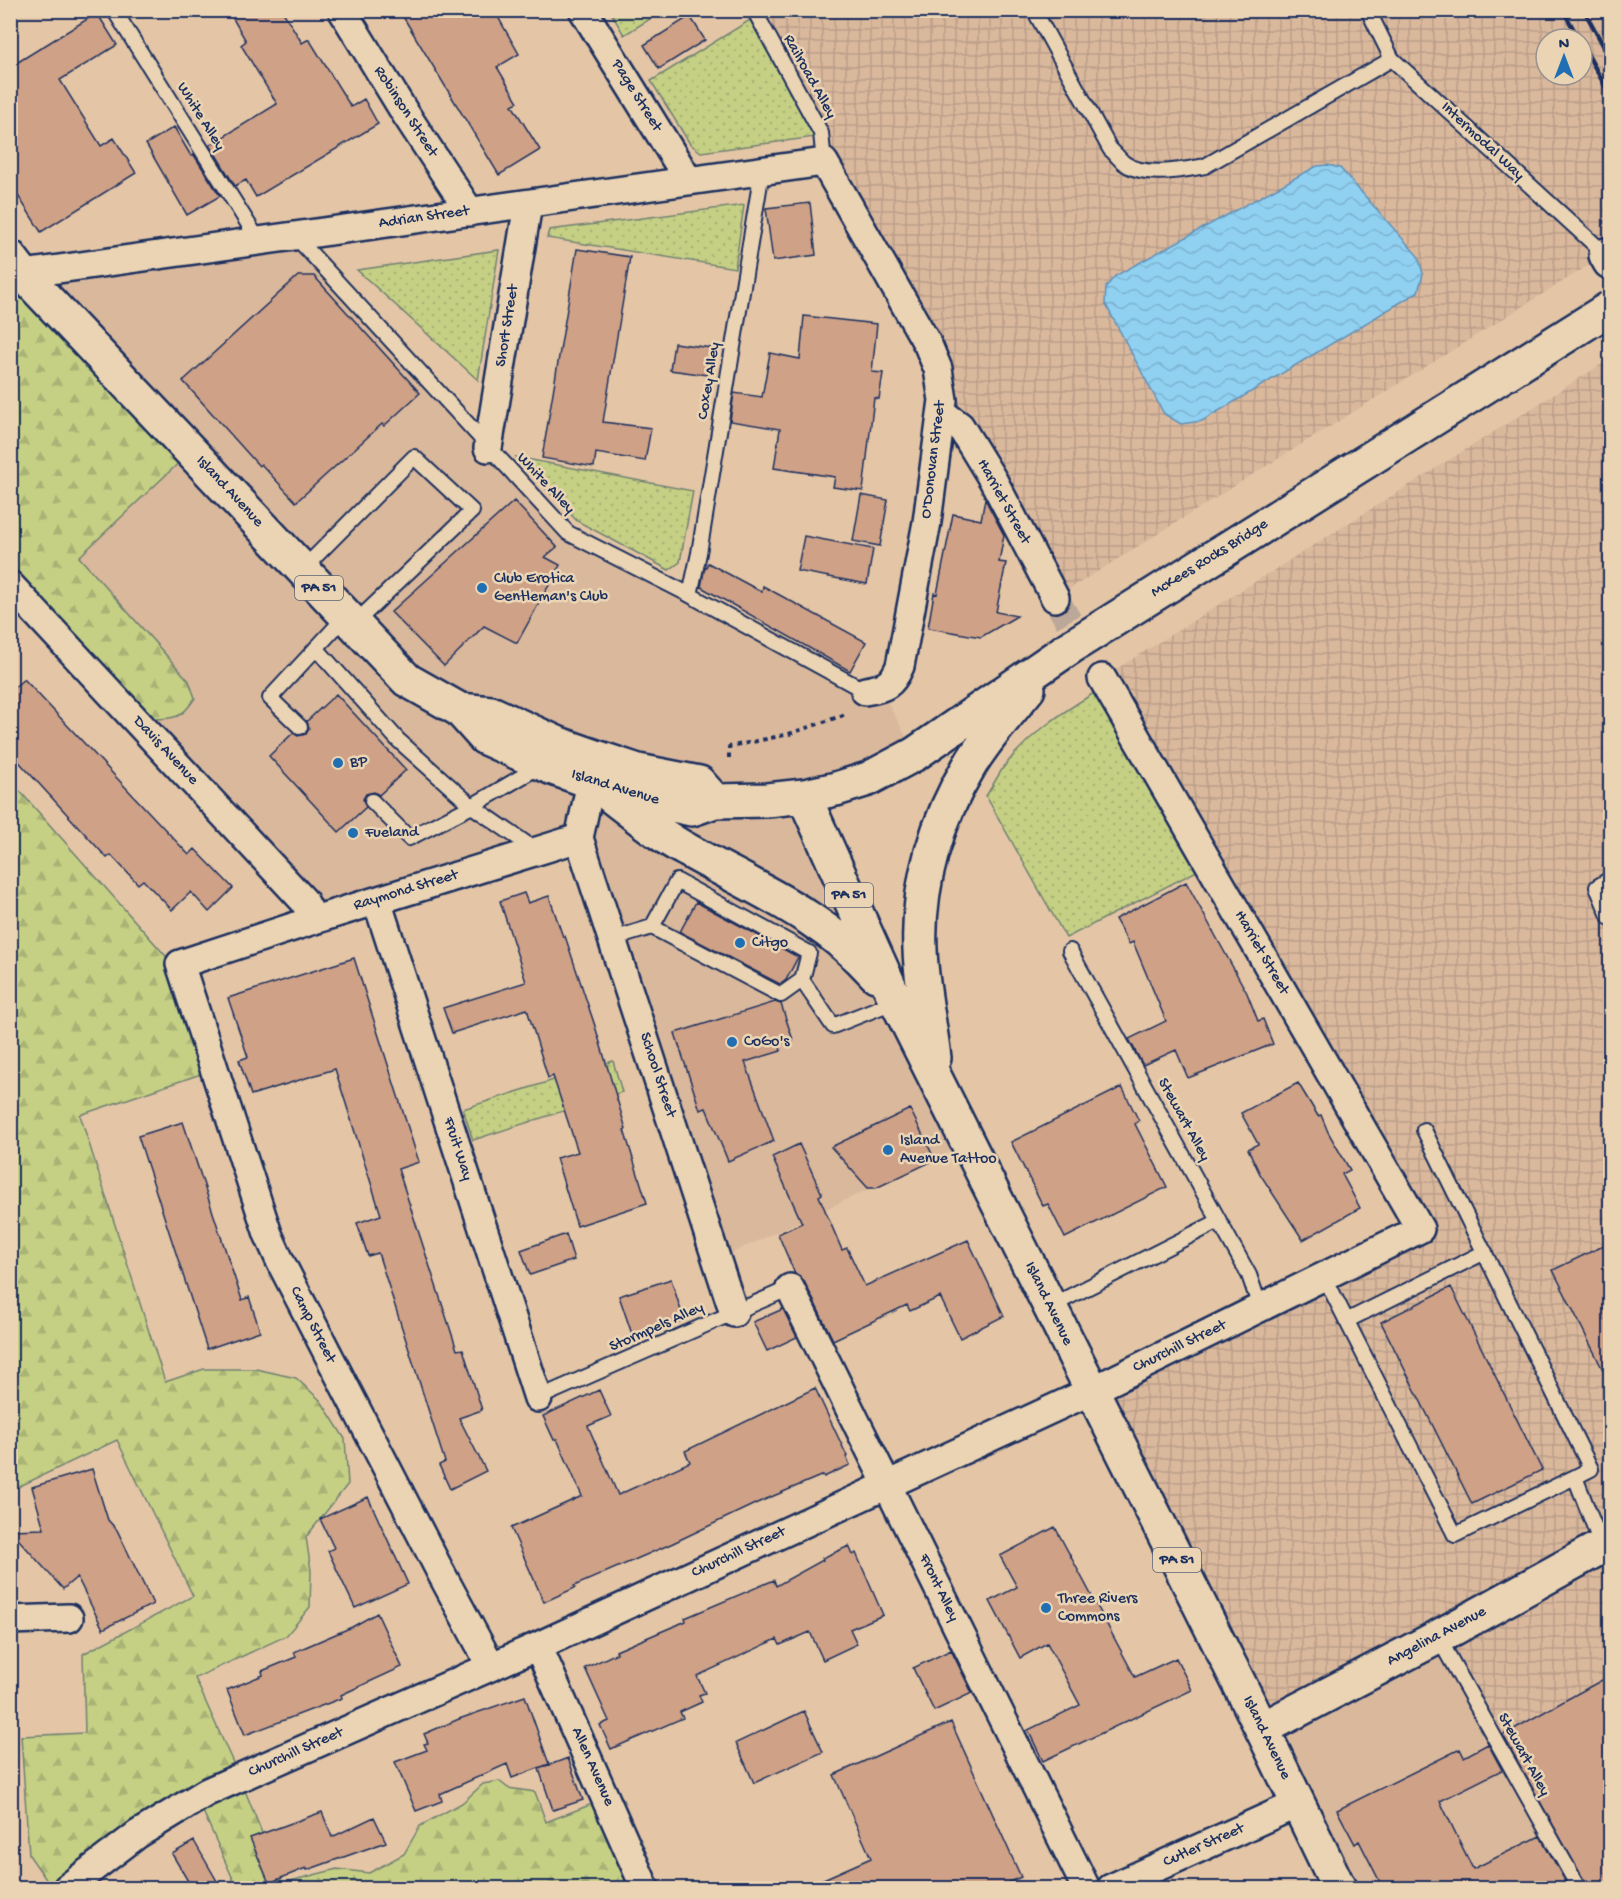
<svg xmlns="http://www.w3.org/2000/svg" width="1621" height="1899" viewBox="0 0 1621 1899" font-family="'Gochi Hand',sans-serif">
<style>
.built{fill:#dab89c}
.industrial{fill:url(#industrial-grid);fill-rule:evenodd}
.grass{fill:url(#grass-dots);stroke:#708071;stroke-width:1.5}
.forest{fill:url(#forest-firs);stroke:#708071;stroke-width:1.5}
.water{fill:url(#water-waves);stroke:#6190b6;stroke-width:1.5}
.building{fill:#cfa187;stroke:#1b2f5e;stroke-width:1.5}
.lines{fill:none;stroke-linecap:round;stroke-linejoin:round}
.street-tunnel{stroke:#bca898;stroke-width:27;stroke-dasharray:27 14;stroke-linecap:butt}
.lane-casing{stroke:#1b2f5e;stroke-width:18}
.street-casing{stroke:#1b2f5e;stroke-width:32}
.secondary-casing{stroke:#1b2f5e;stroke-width:38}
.primary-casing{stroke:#1b2f5e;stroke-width:38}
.path{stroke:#1b2f5e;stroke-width:4;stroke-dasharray:4.5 4.5;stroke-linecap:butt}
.lane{stroke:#ead4b3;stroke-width:14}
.street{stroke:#ead4b3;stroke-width:27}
.secondary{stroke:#ead4b3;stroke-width:33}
.primary{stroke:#ead4b3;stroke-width:33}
.rail{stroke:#1b2f5e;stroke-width:4.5}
.primary-bridge-casing{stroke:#1b2f5e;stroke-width:38;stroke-linecap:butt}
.primary-bridge{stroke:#ead4b3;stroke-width:33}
.poi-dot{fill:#1f6fb2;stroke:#ead4b3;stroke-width:2}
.labels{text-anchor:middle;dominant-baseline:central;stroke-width:5;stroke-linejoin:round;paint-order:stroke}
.shield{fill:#ead4b3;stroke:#596078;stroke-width:1.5}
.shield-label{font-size:15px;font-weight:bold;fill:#1b2f5e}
.street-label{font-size:16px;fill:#1b2f5e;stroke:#ead4b3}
.poi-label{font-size:16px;fill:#1b2f5e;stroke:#ead4b3;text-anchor:start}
</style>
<defs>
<pattern id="industrial-grid" width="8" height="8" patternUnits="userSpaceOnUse" patternTransform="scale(1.5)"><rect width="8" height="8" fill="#dab89c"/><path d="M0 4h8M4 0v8" fill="none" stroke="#ba9e89"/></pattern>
<pattern id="grass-dots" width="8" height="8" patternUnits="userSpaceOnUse" patternTransform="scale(1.5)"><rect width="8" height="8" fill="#c5d084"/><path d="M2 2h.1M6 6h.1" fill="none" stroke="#a9b374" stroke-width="1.8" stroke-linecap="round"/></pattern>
<pattern id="forest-firs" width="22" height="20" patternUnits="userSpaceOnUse" patternTransform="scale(1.5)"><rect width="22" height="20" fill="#c5d084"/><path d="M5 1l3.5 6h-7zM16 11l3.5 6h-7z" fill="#a9b374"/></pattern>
<pattern id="water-waves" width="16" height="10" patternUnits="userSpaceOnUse" patternTransform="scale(1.5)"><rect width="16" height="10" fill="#90d0f1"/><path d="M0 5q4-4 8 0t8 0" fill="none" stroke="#7cb3d1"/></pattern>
</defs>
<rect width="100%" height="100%" fill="#e4c6a6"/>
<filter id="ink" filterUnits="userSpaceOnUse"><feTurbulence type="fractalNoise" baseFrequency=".0167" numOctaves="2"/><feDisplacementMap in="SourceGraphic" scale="12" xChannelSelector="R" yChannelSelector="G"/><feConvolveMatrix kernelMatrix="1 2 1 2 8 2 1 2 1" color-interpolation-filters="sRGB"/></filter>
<g filter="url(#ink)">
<path class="built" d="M295 236 568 533 865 691 887 701 915 754 805 796 968 1143 717 1260 579 838 314 920 25 602 23 274Z
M1438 1637 1579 1888H1339L1262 1729Z"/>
<path class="industrial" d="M754 11H1610V252L1055 598 943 400 821 133ZM1546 39H1582V75H1546Z
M1610 359V1888H1579L1438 1637 1262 1729 1091 1391 1420 1229 1102 678Z"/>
<path class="grass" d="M610 11H663L624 35Z
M750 20 815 137 701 152 690 144 651 81Z
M744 205 735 268 547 238 549 230Z
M499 250 478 380 357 270Z
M516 457 693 491 680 562 669 570 577 521Z
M1094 693 1197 871 1066 938 986 796C992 787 997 777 1003 768 1027 736 1061 713 1094 693Z
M613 1061 622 1092 473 1140 463 1109Z"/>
<path class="forest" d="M10 266 186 456 79 557 189 681 195 698C182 718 176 719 152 719L11 568Z
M10 780 172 963 207 1072 80 1115 165 1382 204 1369H256L296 1378 321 1401 345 1439 348 1484 306 1537 311 1571 310 1607 286 1636 195 1678 239 1776 68 1888H52L29 1855 21 1736 85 1733 83 1654 193 1596 117 1440 18 1487 11 1486Z
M499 1781 508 1788 535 1792 546 1822 605 1799 645 1888H237L202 1809 244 1788 282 1883 337 1869 369 1873 404 1854 420 1826 462 1803 483 1784Z"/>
<path class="water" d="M1328 165 1340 168 1418 256 1423 274 1418 292 1202 421 1181 424 1164 414 1105 303 1106 287 1115 276 1317 166Z"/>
<path class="building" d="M228 10H282L302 43 309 39 351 107 364 99 378 124 256 197 246 180 235 186 210 145 277 104 241 45 246 41Z
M399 10H494L519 54 497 67 518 102 512 105 540 150 499 175Z
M97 13 117 45 60 80 101 146 114 138 136 173 41 232 10 183V67Z
M690 16 705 40 659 69 644 45Z
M174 127 191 156 194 155 220 196 187 215 146 144Z
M810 203 816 255 773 261 766 208Z
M577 249 630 257 603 422 651 428 645 461 596 453 594 467 542 458Z
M298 276H314L420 393 384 426 382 424 296 502 261 464 259 466 183 381Z
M804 316 877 324 872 372 883 373 879 399 874 398 863 491 833 487 835 477 774 468 780 429 730 421 734 393 762 397 770 353 800 359Z
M674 343 711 348 707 375 670 370Z
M861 495 888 500 880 546 853 541Z
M985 499 1004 535 999 562 1006 563 996 612 1017 616 981 637 928 628 934 593 937 594 953 514 981 520Z
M514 501 557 547 545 557 560 565 517 643 484 626 444 666 391 612Z
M804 536 873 549 867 584 797 571Z
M708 563 762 592 763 586 866 642 850 671 701 587 704 571Z
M24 679 189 855 195 849 233 888 209 912 191 892 172 910 143 880 138 884 111 855 107 858 10 752V691Z
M336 694 406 770 379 795 374 792 366 794 363 799 366 807 339 832 269 756 293 733 298 736 306 734 309 729 307 721Z
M1186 882 1247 993 1258 1021 1263 1019 1273 1044 1188 1078 1176 1050 1143 1065 1129 1039 1166 1021 1133 942 1129 944 1115 919Z
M524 893 528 903 549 896 563 937 565 936 595 1026 626 1129 624 1130 647 1203 577 1226 556 1158 578 1152 553 1076 548 1078 527 1009 452 1033 443 1008 526 982 500 901Z
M696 902 798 957 786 980 780 984 680 932Z
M354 958 419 1162 398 1169 457 1350 463 1349 482 1410 459 1418 486 1471 450 1489 439 1465 445 1462 378 1253 368 1256 357 1223 381 1215 335 1069 251 1095 239 1060 248 1057 228 998Z
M775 1002 781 1004 793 1040 779 1044 781 1051 745 1062 774 1141 728 1161 706 1108 700 1110 675 1033Z
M1298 1083 1318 1116 1321 1115 1328 1132 1350 1170 1342 1174 1360 1208 1303 1240 1260 1174 1248 1149 1258 1144 1241 1113Z
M1122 1087 1139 1121 1135 1124 1167 1187 1065 1238 1048 1204 1043 1206 1011 1142Z
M910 1109 935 1160 876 1188H868L831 1147Z
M183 1122 242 1300 249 1297 260 1331 207 1349 138 1136Z
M799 1144 822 1194 819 1196 842 1250 847 1248 865 1286 968 1240 1004 1316 960 1338 940 1297 910 1311 907 1305 833 1340 804 1281 795 1274 778 1234 802 1223 772 1157Z
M566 1234 574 1260 530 1275 521 1250Z
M1611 1242V1386L1553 1270Z
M671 1279 684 1320 633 1337 619 1296Z
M1451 1287 1542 1470 1472 1504 1381 1322Z
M783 1309 797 1337 767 1351 753 1322Z
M815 1388 847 1456 846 1457 850 1465 824 1477 823 1475 757 1503 671 1544 574 1586 575 1588 544 1602 511 1528 582 1496 557 1439 554 1440 543 1416 599 1390 611 1416 588 1426 618 1495 690 1462 685 1451Z
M92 1469 108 1520 117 1530 153 1604 103 1629 77 1577 63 1589 10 1530 44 1529 32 1487Z
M368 1497 408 1584 355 1608 328 1551 334 1548 320 1519Z
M1055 1527 1135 1677 1176 1658 1192 1690 1043 1761 1028 1730 1080 1705 1047 1643 1020 1658 990 1601 1017 1587 1000 1556Z
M849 1546 853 1555 856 1553 883 1615 850 1629 857 1644 823 1660 810 1632 780 1645 777 1639 697 1676 705 1693 699 1695 702 1702 680 1712 683 1718 611 1749 600 1725 609 1721 585 1668 617 1653 616 1651 686 1621 685 1618 774 1580 776 1586 823 1560 822 1558Z
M377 1613 402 1667 341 1695 342 1698 245 1735 227 1690 263 1675 262 1671 296 1657 294 1652 352 1627Z
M951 1650 972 1693 934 1711 913 1668Z
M1611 1675V1888H1588L1503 1735Z
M525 1696 549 1764 512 1778 507 1764 440 1794 442 1801 416 1811 395 1762 427 1750 424 1744 428 1743 424 1734 459 1719Z
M804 1711 823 1752 754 1783 736 1743Z
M951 1722 1021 1877 995 1888H803L871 1858 834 1775Z
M1488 1744 1502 1770 1440 1801 1473 1869 1540 1836 1569 1888H1383L1359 1841 1355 1844 1337 1810 1460 1749 1464 1757Z
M568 1758 583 1800 553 1810 539 1769Z
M322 1812 332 1837 374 1817 386 1842 307 1870 306 1868 269 1883 250 1838Z
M194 1841 221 1888H192L172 1854Z"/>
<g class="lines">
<path class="street-tunnel" d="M1055 598 1102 678"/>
<defs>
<path id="lane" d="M114 10 259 241
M754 10 821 133 824 162
M1034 10 1110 149C1115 153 1119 159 1124 163 1144 178 1183 170 1205 166L1392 59
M1368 10 1392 59 1606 255
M295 236 568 533 690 595 865 691
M302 570 414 457 472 511 354 624
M690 595 699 553 762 171
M316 648 398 740 472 806 537 851
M300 727 270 698 346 616
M372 801 409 838 472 806 540 766
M1610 879 1597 887 1610 918
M613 939 652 927
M1070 951 1249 1275 1260 1307
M802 980 781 995 652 927 677 881 809 953 802 980 833 1026 896 1001
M1424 1130 1591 1469 1575 1477 1602 1546 1610 1561
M1324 1276 1455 1535 1575 1477
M1049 1307 1219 1221
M1346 1321 1485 1252
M538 1398 790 1288
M1438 1637 1579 1888"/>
<path id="street" d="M342 10 405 113 470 212
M583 10 689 181
M23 274 824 162 928 345 938 369 943 400 927 522 900 666C892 685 885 688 865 691
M942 413 960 426 993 480 1055 598
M488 448 528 204
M10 585 304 901 314 920
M579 838 734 1313
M579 838 591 782
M377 901 538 1398
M790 1288 1086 1888
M10 1620 69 1618
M538 1646 645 1888
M491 1666 440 1571 281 1263 268 1234 180 964 314 920 579 838
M67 1888 138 1834 207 1792 538 1646 1091 1391 1420 1229 1102 678
M1111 1888 1297 1804"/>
<path id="secondary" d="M1606 255 1610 262
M1262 1729 1438 1637 1610 1542"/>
<path id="primary" d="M10 257 23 274 407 680 460 710 485 738 550 767 632 796 692 809 715 801 767 800 804 796 836 789 868 779 915 754 1069 648
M460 710 491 713 559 744 599 758 638 771 699 783 715 801
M804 796 893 994 1262 1729 1339 1888
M612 797C636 815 660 836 687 850 756 889 822 915 876 975
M934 1058C930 1022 921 985 920 949 917 885 937 819 970 765 986 738 1008 714 1028 689"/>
</defs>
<use href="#lane" class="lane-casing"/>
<use href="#street" class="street-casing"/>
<use href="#secondary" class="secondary-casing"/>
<use href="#primary" class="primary-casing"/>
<path class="path" d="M729 758V747L789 734 841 716 846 713"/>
<use href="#lane" class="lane"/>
<use href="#street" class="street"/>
<use href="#secondary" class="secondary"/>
<use href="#primary" class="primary"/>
<path class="rail" d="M1563 10 1579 39
M1584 10 1610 58
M1582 44 1610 95"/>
<defs>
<path id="primary-bridge" d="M1069 648 1610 308"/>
</defs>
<use href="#primary-bridge" class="primary-bridge-casing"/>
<use href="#primary-bridge" class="primary-bridge"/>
</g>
</g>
<g class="poi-dot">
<circle cx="482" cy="588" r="6"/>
<circle cx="338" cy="763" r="6"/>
<circle cx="353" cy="833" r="6"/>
<circle cx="740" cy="943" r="6"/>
<circle cx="732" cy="1042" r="6"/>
<circle cx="888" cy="1150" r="6"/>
<circle cx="1046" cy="1608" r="6"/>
</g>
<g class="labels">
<g class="shield">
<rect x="295" y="576" width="48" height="24" rx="4.5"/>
<rect x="825" y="883" width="48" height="24" rx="4.5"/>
<rect x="1153" y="1548" width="48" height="24" rx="4.5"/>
</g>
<g class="shield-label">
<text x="319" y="588">PA 51</text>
<text x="849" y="895">PA 51</text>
<text x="1177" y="1560">PA 51</text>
</g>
<g class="street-label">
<text transform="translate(809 77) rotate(61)">Railroad Alley</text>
<text transform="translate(636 96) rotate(58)">Page Street</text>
<text transform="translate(405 112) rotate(57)">Robinson Street</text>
<text transform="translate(200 117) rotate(58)">White Alley</text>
<text transform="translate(1482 142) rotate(43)">Intermodal Way</text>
<text transform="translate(424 218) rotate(-8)">Adrian Street</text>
<text transform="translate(508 326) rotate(-81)">Short Street</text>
<text transform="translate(710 381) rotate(-81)">Coxey Alley</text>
<text transform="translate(934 460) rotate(-83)">O'Donovan Street</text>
<text transform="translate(545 484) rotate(47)">White Alley</text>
<text transform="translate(229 492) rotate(47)">Island Avenue</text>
<text transform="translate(1003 502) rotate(61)">Harriet Street</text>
<text transform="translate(1210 559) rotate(-32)">McKees Rocks Bridge</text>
<text transform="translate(165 751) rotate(47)">Davis Avenue</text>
<text transform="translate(615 788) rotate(17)">Island Avenue</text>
<text transform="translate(406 891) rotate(-17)">Raymond Street</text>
<text transform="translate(1261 953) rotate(60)">Harriet Street</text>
<text transform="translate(657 1075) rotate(72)">School Street</text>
<text transform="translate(1183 1120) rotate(61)">Stewart Alley</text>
<text transform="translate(457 1149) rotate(72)">Fruit Way</text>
<text transform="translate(1048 1304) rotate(64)">Island Avenue</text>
<text transform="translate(312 1325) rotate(63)">Camp Street</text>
<text transform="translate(657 1328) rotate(-24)">Stormpels Alley</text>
<text transform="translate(1180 1347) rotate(-26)">Churchill Street</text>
<text transform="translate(739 1553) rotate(-25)">Churchill Street</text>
<text transform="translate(938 1588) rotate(64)">Front Alley</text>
<text transform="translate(1437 1637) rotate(-28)">Angelina Avenue</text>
<text transform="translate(1266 1738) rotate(64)">Island Avenue</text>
<text transform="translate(296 1753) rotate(-24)">Churchill Street</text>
<text transform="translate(1523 1755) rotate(61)">Stewart Alley</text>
<text transform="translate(592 1767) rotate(66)">Allen Avenue</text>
<text transform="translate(1204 1846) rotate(-24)">Cutler Street</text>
</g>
<g class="poi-label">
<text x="494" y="579">Club Erotica<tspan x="494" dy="18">Gentleman's Club</tspan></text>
<text x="350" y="763">BP</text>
<text x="365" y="833">Fueland</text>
<text x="752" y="943">Citgo</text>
<text x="744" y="1042">CoGo's</text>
<text x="900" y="1141">Island<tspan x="900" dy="18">Avenue Tattoo</tspan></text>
<text x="1058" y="1599">Three Rivers<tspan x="1058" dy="18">Commons</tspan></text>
</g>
</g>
<rect width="1621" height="1899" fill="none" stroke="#ead4b3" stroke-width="36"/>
<rect x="18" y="18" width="1585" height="1863" fill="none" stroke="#1b2f5e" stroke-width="2" filter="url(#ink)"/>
<g transform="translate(1564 57)"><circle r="28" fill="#ead4b3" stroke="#979291" stroke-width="1.5"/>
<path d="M0-4.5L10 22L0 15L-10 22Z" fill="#1f6fb2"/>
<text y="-9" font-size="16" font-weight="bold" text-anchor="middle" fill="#1b2f5e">N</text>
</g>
</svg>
